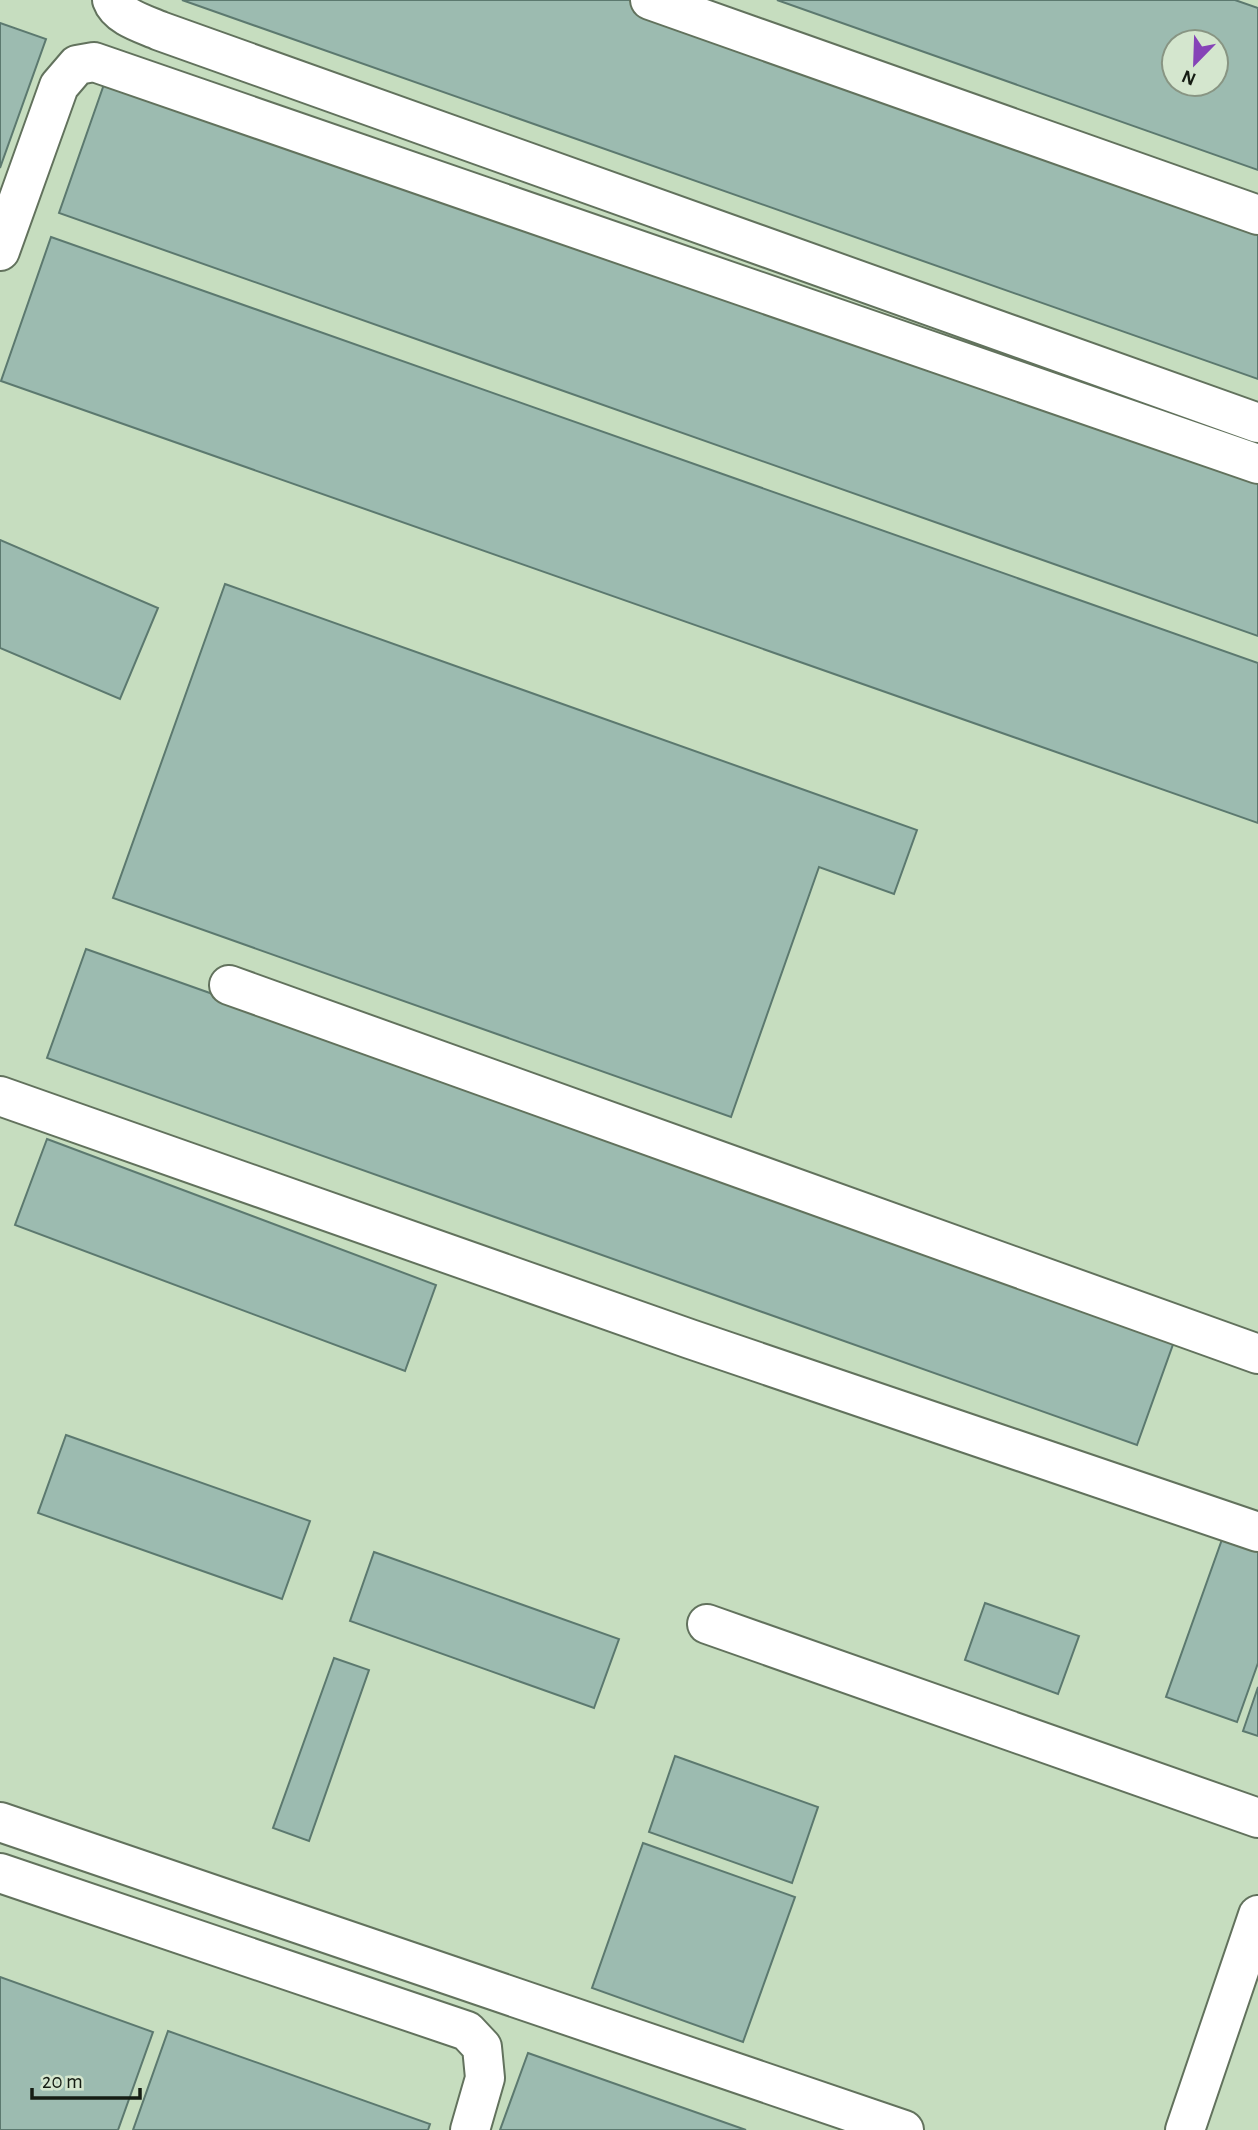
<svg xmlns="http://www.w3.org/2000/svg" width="1258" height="2130" viewBox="0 0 1258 2130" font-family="'Alegreya Sans',sans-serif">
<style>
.built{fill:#c6ddbf;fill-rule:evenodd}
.building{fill:#9cbbb0;stroke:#5c796f;stroke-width:2;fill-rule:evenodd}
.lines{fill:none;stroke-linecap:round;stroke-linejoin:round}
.minor-casing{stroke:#62725d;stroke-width:42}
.minor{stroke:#fff;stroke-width:38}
</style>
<rect width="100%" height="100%" fill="#d4e6ce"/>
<path class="built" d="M0 0H1258V2130H0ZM1174 42H1216V84H1174Z"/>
<path class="building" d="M182 0H639L1258 218V379Z
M777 0H1235L1258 8V170ZM1174 42H1216V84H1174Z
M0 23 46 39 0 168Z
M109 70 1258 474V636L59 213Z
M51 237 1258 663V823L1 381Z
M0 540 158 608 120 699 0 648Z
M225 584 917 830 894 894 819 867 731 1117 113 898Z
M86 949 1176 1336 1137 1445 47 1058Z
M47 1139 436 1285 405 1371 15 1225Z
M66 1435 310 1521 282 1599 38 1513Z
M1225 1531 1258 1543V1663L1237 1722 1166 1697Z
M374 1552 619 1639 594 1708 350 1621Z
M985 1603 1079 1636 1058 1694 965 1660Z
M334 1658 369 1670 309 1841 273 1828Z
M1258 1687V1736L1243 1731Z
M675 1756 818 1807 792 1883 649 1832Z
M643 1843 795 1897 743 2042 592 1988Z
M0 1977 153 2032 118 2130H0Z
M168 2031 430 2124 428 2130H133Z
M528 2053 746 2130H500Z"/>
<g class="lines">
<defs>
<path id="minor" d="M112 0C118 17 144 24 160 31L1258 423
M650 0 1258 215
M0 251 59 86 77 65 94 62 1258 464
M229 985 1258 1354
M0 1096 690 1339 1258 1532
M707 1624 1258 1818
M0 1822 904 2130
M0 1873 467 2031 482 2047 485 2078 470 2130
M1185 2130 1258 1915"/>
</defs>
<use href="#minor" class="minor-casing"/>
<use href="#minor" class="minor"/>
</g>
<g transform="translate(1195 63) rotate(203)"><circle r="33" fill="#d4e6ce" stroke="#889583" stroke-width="2"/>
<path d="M0-5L12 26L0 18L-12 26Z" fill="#8543b7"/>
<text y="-10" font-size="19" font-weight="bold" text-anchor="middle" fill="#151c13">N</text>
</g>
<path d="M32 2088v10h108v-10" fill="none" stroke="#151c13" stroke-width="3.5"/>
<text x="42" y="2088" font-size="21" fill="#151c13" stroke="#d4e6ce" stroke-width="5" paint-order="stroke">20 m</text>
</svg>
